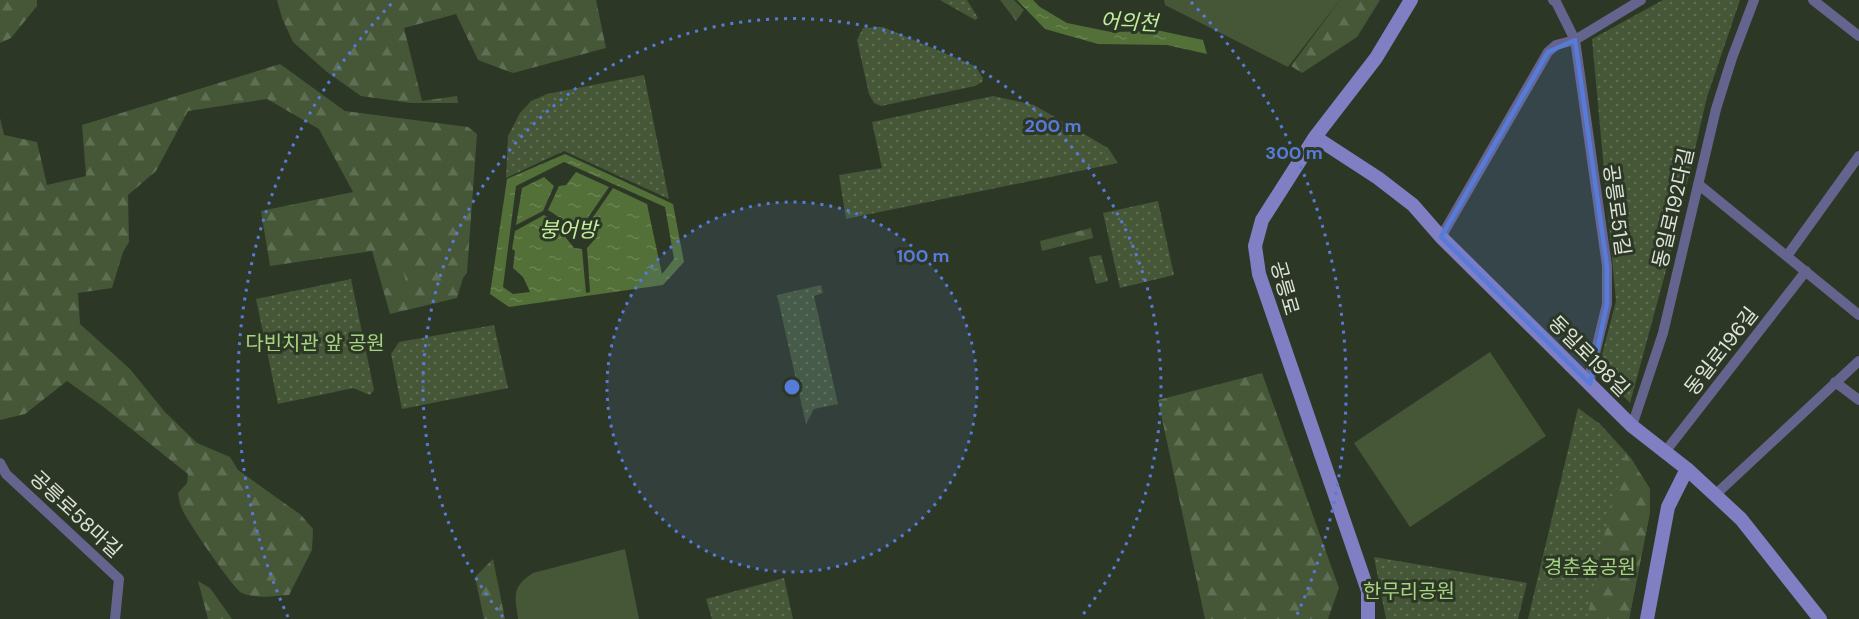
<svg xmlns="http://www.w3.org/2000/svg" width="1859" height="619" viewBox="0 0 1859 619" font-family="'DM Sans','Noto Sans KR',sans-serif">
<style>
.grass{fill:url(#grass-dots)}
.forest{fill:url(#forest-firs)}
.pitch{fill:#455737}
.water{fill:url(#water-ripples)}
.pier{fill:#2d3726;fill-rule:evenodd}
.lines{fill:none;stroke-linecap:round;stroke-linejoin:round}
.street{stroke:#64648f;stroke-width:10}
.secondary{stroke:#807fc3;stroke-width:14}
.marked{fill:#577bd8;fill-opacity:0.2;stroke:#577bd8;stroke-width:4.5;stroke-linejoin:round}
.ring{fill:none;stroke:#577bd8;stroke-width:3;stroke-dasharray:3 6}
.labels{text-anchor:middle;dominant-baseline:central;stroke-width:6;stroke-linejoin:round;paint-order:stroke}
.street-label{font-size:20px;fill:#dee4d9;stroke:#2d3726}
.park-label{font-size:20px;fill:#a7d481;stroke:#2d3726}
.water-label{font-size:21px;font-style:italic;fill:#c1ef9b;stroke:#2d3726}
.centre{fill:#577bd8;stroke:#2d3726;stroke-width:3}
.ring-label{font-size:18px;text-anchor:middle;font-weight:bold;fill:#577bd8;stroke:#2d3726;stroke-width:6;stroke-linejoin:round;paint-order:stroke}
</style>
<defs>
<pattern id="grass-dots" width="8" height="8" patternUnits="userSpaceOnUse" patternTransform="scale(1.5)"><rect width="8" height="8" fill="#455737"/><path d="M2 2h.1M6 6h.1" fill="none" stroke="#5f6f53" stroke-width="1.8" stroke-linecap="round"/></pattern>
<pattern id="forest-firs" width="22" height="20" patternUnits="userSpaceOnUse" patternTransform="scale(1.5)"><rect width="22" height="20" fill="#455737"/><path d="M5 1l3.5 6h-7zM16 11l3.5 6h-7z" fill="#5f6f53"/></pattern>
<pattern id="water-ripples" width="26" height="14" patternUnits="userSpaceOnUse" patternTransform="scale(1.5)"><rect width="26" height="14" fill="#527038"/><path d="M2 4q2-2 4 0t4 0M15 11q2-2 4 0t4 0" fill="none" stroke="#6a8454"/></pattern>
</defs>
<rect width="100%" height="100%" fill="#2d3726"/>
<path class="grass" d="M940 0H967L978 18 975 20Z
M1663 0H1740L1707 97 1671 252 1630 403 1598 370 1616 301 1592 39Z
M883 27 975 66 983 78 982 82 975 86 881 106 874 103 869 94 857 40 863 28Z
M644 75 669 199 564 151 506 178 508 136 520 113 531 101 547 94Z
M993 96 1034 105 1108 148 1118 163 846 219 839 175 882 168 872 122Z
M1158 201 1174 275 1120 288 1103 213Z
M1101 255 1108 281 1096 284 1089 257Z
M351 279 374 390 370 395 353 388 278 404 256 299Z
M821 285 823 293 814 296 838 404 814 409 806 424 777 295Z
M494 325 508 388 402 409 391 354 399 342Z
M1578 408 1600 424 1631 458 1650 489V512L1629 619H1528Z
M1374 557 1527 583 1518 619H1386Z
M784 578 793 619H712L706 599Z"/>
<path class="forest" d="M0 0H37V6L11 38 0 43Z
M277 0H596L606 48 513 73 478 60 456 14 404 28 422 101 457 96 458 103H411L361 96 327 72 293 42 282 18Z
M1000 0H1014L1024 10 1016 21Z
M1340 0H1380L1357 37 1302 73 1291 66Z
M280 64 345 111 468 127 477 134 467 273 463 278 457 298 390 314 372 251 270 266 261 211 353 192 319 129 267 99 188 111 156 171 128 195 129 242 123 252 112 288 78 293 80 324 130 369 165 412 197 443 230 457 238 470 301 515 313 529 312 550 289 595C273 596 257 599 242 593 234 590 188 522 183 511 180 505 179 499 178 493L187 483 188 474 105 408 67 381 25 414 0 420V118L4 135 37 142 47 185 86 176 82 125Z
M1091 228 1093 238 1042 251 1040 241Z
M1262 373 1339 588 1328 619H1205L1158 400Z
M1626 452 1650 489V512L1629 619H1587L1602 544Z
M493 559 505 619H484L475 577Z
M198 581 210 588 232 619H208Z"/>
<path class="pitch" d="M1164 0H1340L1288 67 1165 5Z
M402 266 406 283 386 288 382 271Z
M1490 352 1546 436 1410 527 1354 443Z
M625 549 639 619H518C515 596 511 587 533 573Z"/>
<path class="water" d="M1017 0H1033L1040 7 1067 23 1111 32 1161 31 1203 40 1207 54 1167 45 1098 44 1045 29Z
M565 154 673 204 684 262 663 285 509 307 490 294 507 179Z"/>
<path class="pier" d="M564 162 665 207 674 259 662 274 647 204 613 188 589 223 592 225 595 239 587 248 590 292 586 293 582 249 574 248 566 238 568 229 544 215 515 231 512 249 515 251 513 268 523 277 530 292 513 294 503 287 516 186ZM576 172 609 187 585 222 580 220 571 225 548 210 559 186 566 185ZM544 177 554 186 543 211 516 225 522 188Z"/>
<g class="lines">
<path class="street" d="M1813 0 1859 36
M1698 184 1859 315
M1441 237 1548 52 1556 45 1575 40 1556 2 1553 0
M1787 256 1859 156
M1835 382 1859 400
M1590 384 1591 370 1607 304V266L1575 40 1641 0
M1632 426 1663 333 1716 109 1732 58 1754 0
M1665 452 1806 271
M0 463 6 474 119 579 115 619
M1715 495 1859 361"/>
<path class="secondary" d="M1315 137 1378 178 1413 205 1441 237 1632 426 1687 469 1741 519 1820 619
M1368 619V591L1259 274 1255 246 1262 220 1315 137 1376 58 1411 0
M1647 619 1668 507 1687 469"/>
</g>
<path class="marked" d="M1575 40 1607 266V304L1590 384 1441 237 1548 52Z"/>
<circle cx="792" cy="387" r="185" fill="#577bd8" fill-opacity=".12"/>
<g class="ring">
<circle cx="792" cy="387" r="185"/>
<path d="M503 617A369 369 0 1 1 1081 617"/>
<path d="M288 617A554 554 0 0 1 393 2M1191 2A554 554 0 0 1 1296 617"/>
</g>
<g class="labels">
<g class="street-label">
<text transform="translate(1673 208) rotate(-77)">동일로192다길</text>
<text transform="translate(1617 210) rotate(82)">공릉로51길</text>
<text transform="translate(1285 288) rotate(74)">공릉로</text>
<text transform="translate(1721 351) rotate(-52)">동일로196길</text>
<text transform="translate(1589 356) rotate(45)">동일로198길</text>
<text transform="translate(76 514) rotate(43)">공릉로58마길</text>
</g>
<g class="park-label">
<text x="315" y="343">다빈치관 앞 공원</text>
<text x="1590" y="567">경춘숲공원</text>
<text x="1409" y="591">한무리공원</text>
</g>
<g class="water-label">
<text transform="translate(1129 22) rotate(3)">어의천</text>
<text x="568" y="230">붕어방</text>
</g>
</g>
<circle cx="792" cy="387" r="9" class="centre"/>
<g class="ring-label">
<text x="1053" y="132">200 m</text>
<text x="1294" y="159">300 m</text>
<text x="923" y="262">100 m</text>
</g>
</svg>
